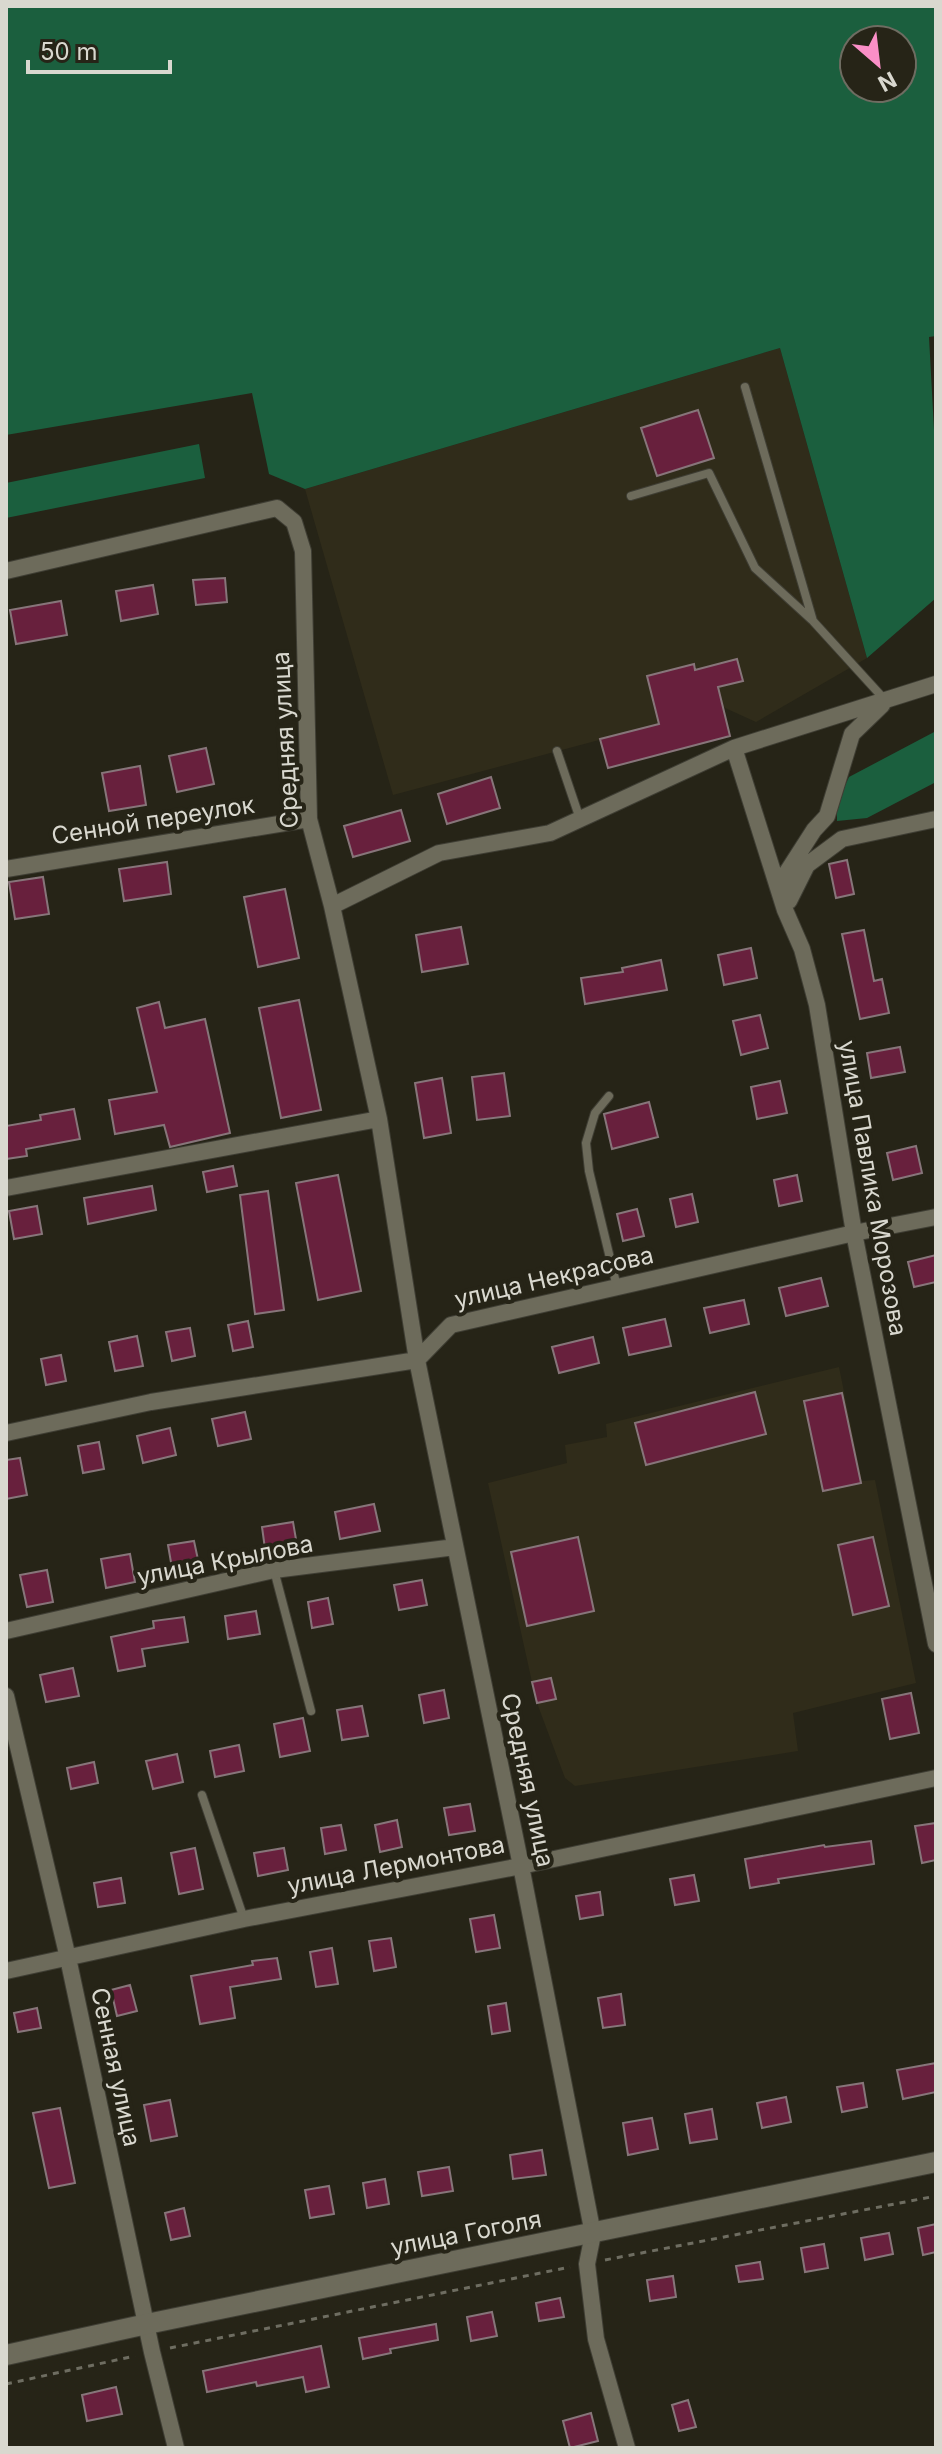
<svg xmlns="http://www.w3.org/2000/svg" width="942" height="2454" viewBox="0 0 942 2454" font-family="Inter,sans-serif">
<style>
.built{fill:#302c1a}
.forest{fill:#1b5f3e;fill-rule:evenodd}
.building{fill:#68203d;stroke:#87757a;stroke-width:2}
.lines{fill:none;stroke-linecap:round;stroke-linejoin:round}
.lane-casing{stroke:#3f3e34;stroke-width:10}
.street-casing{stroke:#3f3e34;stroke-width:18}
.secondary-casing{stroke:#3f3e34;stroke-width:22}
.path{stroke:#6e6d61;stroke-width:3;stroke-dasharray:6 6;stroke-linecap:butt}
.lane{stroke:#6d6b5b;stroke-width:8}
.street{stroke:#6d6b5b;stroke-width:16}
.secondary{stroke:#6d6b5b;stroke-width:20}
.labels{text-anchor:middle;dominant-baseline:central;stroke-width:8;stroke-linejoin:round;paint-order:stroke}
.street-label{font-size:24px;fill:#d9d8cf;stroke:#262417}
</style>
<rect width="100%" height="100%" fill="#262417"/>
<path class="built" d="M780 348 867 658 756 722 723 707 393 795 305 489Z
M839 1367 862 1481 875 1480 916 1683 793 1713 798 1751 575 1786 565 1778 537 1703 555 1699 551 1678 532 1682 488 1483 567 1463 565 1445 607 1437 606 1424Z"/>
<path class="forest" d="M6 6H936V336L929 337 936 467V598L867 658 780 348 305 489 269 474 252 393 6 435ZM854 40H902V88H854Z
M199 444 205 478 6 518V483Z
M936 731V782L867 818 837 821V802L849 777Z"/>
<path class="building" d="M698 410 714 458 657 476 641 428Z
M225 578 227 602 196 605 193 580Z
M153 585 158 614 121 621 116 591Z
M61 601 67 635 16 644 10 610Z
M737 659 743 681 718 687 730 736 608 768 600 739 659 724 647 676 694 664 695 670Z
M206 748 214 784 177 792 169 756Z
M140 766 146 805 109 811 102 773Z
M491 777 500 808 447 824 438 794Z
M401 810 410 841 353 857 344 826Z
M847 860 854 894 836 898 829 864Z
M167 862 171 894 124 901 119 869Z
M43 877 49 914 15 919 9 882Z
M285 889 299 958 258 967 244 897Z
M461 927 468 964 422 972 416 935Z
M864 930 874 981 882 979 889 1013 860 1019 842 934Z
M751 948 757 978 724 985 718 955Z
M661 960 667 990 585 1004 581 978 623 972 622 968Z
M299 1000 321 1110 281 1118 259 1008Z
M159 1002 165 1028 205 1019 230 1133 170 1147 164 1125 115 1134 109 1100 157 1092 137 1008Z
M760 1015 768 1048 741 1055 733 1021Z
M900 1047 905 1072 871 1078 867 1053Z
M504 1073 510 1116 477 1120 472 1077Z
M442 1078 451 1133 424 1138 415 1083Z
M780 1081 787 1113 757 1119 751 1087Z
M649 1102 658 1137 612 1149 604 1114Z
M74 1109 80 1139 26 1149 27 1156 6 1159V1126L41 1120 40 1115Z
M916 1146 922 1173 893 1180 887 1153Z
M233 1166 237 1186 207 1192 203 1172Z
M338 1175 361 1291 318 1300 296 1183Z
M797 1175 802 1201 779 1206 774 1180Z
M152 1186 156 1210 88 1224 84 1198Z
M268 1191 284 1310 255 1314 240 1195Z
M692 1194 698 1222 676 1227 670 1199Z
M37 1206 42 1234 14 1239 9 1211Z
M637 1209 644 1236 623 1241 617 1214Z
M936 1255V1282L914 1287 908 1262Z
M821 1278 828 1306 786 1316 779 1288Z
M744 1300 749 1324 710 1333 704 1308Z
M665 1319 671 1346 629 1355 623 1328Z
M248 1321 253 1347 233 1351 228 1325Z
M190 1328 195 1356 172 1361 166 1332Z
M137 1336 143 1366 115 1371 109 1342Z
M593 1337 599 1363 559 1373 552 1347Z
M61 1355 66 1381 46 1385 41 1359Z
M755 1392 766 1434 646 1465 635 1423Z
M842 1393 861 1483 823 1491 804 1401Z
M245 1412 251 1439 218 1446 212 1419Z
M170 1428 176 1455 143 1463 137 1436Z
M99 1442 104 1469 83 1473 78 1446Z
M20 1458 27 1495 6 1499V1460Z
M374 1504 380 1531 340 1539 335 1512Z
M293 1522 298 1551 266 1556 262 1527Z
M578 1537 594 1611 527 1626 511 1552Z
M873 1537 889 1606 853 1615 838 1545Z
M194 1541 200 1569 173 1574 168 1545Z
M130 1554 135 1582 106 1588 101 1559Z
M47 1570 53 1602 27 1607 20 1575Z
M422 1580 427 1605 399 1610 394 1585Z
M328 1598 333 1624 312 1628 308 1602Z
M256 1611 260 1634 228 1639 225 1616Z
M184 1617 188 1642 142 1649 145 1666 118 1671 111 1637 154 1628 153 1621Z
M73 1668 79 1696 46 1702 40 1675Z
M551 1678 556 1699 537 1703 532 1682Z
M444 1690 449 1718 424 1723 419 1695Z
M911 1693 919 1733 890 1739 882 1699Z
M362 1706 368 1736 342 1740 337 1710Z
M303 1718 310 1751 280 1757 274 1724Z
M239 1745 244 1771 215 1777 210 1751Z
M177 1754 183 1782 153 1789 146 1761Z
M94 1762 98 1783 71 1789 67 1768Z
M470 1804 475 1831 449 1835 444 1808Z
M397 1820 402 1847 380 1852 375 1825Z
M936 1823V1860L922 1863 915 1826Z
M341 1825 346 1850 325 1854 321 1828Z
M871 1841 874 1864 778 1879 779 1883 750 1888 745 1859 824 1845 825 1847Z
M195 1848 203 1889 179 1894 171 1853Z
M284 1848 288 1870 258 1876 254 1853Z
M694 1875 699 1901 675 1905 670 1879Z
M121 1878 125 1903 98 1907 94 1883Z
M600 1892 603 1915 580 1919 576 1896Z
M494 1915 500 1948 476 1952 470 1919Z
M391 1938 396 1967 374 1971 369 1941Z
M332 1948 338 1984 316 1987 310 1952Z
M277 1958 281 1979 230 1987 235 2018 200 2024 191 1976 253 1965 252 1961Z
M130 1985 137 2011 117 2016 111 1990Z
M621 1994 625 2025 603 2028 598 1998Z
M506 2003 510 2031 492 2034 488 2006Z
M37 2008 41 2028 18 2032 14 2013Z
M936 2063V2092L903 2099 897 2070Z
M863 2083 867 2107 842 2112 837 2087Z
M786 2097 791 2122 762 2128 757 2103Z
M170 2100 177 2136 151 2141 144 2105Z
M60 2108 75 2183 49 2188 33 2113Z
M712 2109 717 2139 690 2143 685 2114Z
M652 2118 658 2149 628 2155 623 2123Z
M542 2150 546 2175 513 2179 510 2155Z
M449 2167 453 2191 422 2196 418 2172Z
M385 2179 389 2204 367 2208 363 2183Z
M329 2186 334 2214 310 2218 305 2190Z
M184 2208 190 2236 171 2240 165 2213Z
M936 2224V2252L923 2255 918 2228Z
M889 2233 893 2254 865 2260 861 2238Z
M824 2244 828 2268 805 2272 801 2248Z
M760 2262 763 2279 739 2282 736 2266Z
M673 2276 676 2297 650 2301 647 2280Z
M560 2298 564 2317 539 2321 536 2303Z
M492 2312 497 2336 471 2341 467 2317Z
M436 2324 438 2340 390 2349 391 2353 363 2359 359 2338Z
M321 2346 329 2387 306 2392 303 2377 257 2386 256 2382 207 2392 203 2371Z
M116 2387 122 2414 87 2421 82 2395Z
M688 2400 696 2427 679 2431 672 2405Z
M591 2413 598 2441 570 2448 563 2421Z"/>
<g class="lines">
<defs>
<path id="lane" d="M745 387 813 621 885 700
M631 496 709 473 755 568 812 620
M557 751 580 819
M609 1096 595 1113 586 1143 589 1171 617 1287
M274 1570 311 1711
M202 1795 244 1919"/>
<path id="street" d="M6 571 277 508 294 522 303 551 309 819 332 906 379 1119 417 1360 521 1866 593 2234 587 2264 596 2339 627 2448
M734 748 785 910 802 949 817 1005 854 1233 936 1644
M6 869 309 819
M785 900 787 872 814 830 827 816 852 734 882 705
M789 901 807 865 842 839 936 819
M332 906 439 853 550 833 734 748 936 684
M6 1188 379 1119
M6 1433 151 1402 417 1360 451 1325 854 1233 936 1217
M6 1631 274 1570 455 1547
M6 1696 68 1958 152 2352 176 2448
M6 1971 244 1919 521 1866 936 1778"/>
<path id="secondary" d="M6 2355 147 2324 936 2162"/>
</defs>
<use href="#lane" class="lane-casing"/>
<use href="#street" class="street-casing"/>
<use href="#secondary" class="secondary-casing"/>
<path class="path" d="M605 2260 936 2196
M170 2348 570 2267
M6 2384 135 2356"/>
<use href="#lane" class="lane"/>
<use href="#street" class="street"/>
<use href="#secondary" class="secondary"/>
</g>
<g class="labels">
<g class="street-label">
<text transform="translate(285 740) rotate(-93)">Средняя улица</text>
<text transform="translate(153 820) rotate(-9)">Сенной переулок</text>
<text transform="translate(873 1188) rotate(80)">улица Павлика Морозова</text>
<text transform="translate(554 1277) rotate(-13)">улица Некрасова</text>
<text transform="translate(225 1560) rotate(-11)">улица Крылова</text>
<text transform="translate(528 1780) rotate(78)">Средняя улица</text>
<text transform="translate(396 1865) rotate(-11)">улица Лермонтова</text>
<text transform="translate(116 2067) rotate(78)">Сенная улица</text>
<text transform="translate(466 2233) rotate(-11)">улица Гоголя</text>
</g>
</g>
<rect width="942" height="2454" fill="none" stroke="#d9d8cf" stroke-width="16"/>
<g transform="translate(878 64) rotate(152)"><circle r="38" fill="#262417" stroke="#6e6c61" stroke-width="2"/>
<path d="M0-6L14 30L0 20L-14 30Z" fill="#fa8fc7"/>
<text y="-12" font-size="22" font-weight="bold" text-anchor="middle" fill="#d9d8cf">N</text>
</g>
<path d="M28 60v12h142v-12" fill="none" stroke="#d9d8cf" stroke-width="4"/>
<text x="40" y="60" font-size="24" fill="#d9d8cf" stroke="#262417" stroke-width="6" paint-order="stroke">50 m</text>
</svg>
